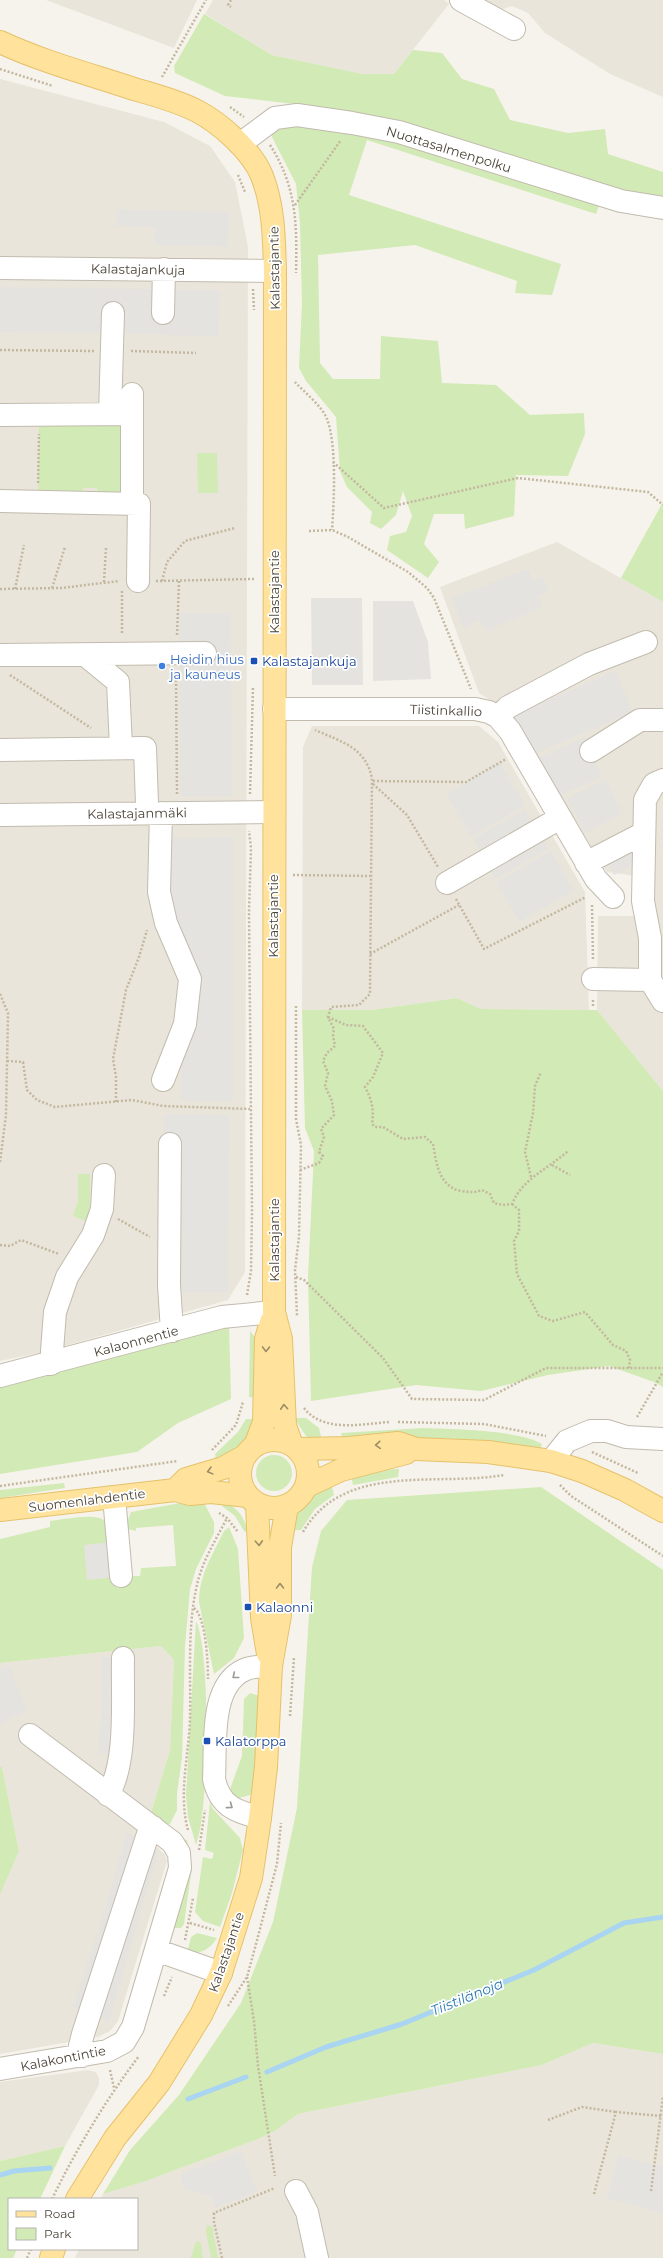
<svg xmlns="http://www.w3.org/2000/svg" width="663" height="2258" viewBox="0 0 663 2258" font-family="Montserrat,sans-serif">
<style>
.residential{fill:#eae5da}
.green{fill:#d2eab5}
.parking{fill:#e5e3e0}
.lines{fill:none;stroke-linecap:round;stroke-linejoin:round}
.stream{stroke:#a9d4f2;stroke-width:5}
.minor-casing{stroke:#c2bbae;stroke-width:24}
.major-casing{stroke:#e6c16a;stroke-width:24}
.path{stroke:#c4b79f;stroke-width:2.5;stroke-dasharray:2 2;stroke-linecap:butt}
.minor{stroke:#fff;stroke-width:22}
.major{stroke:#ffe39c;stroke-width:22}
.oneway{stroke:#9c8c66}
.oneway2{stroke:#9c9892}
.transit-dot{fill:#1a4fb4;stroke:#fff;stroke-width:1.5}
.shop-dot{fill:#3f7fe0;stroke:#fff;stroke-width:1.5}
.labels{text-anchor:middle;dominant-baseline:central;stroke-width:3.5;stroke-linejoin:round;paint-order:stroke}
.street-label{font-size:13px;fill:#4b4439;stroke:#fff}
.shop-label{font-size:13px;fill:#366cbe;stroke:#fff;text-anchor:start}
.transit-label{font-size:13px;fill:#164399;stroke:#fff;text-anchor:start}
.water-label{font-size:14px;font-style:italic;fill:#2e7ab2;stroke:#fff}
</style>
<rect width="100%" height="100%" fill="#f6f3ec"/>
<path class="residential" d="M46 0H197L174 48Z
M213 0H444L449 4 394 74H363L272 55 205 14Z
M476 0H663V97L610 74 545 33 528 13 512 6 493 12Z
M0 79 164 122 210 146 235 182 248 247 245 1272 228 1300 43 1352 0 1361Z
M557 542 663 602V1091L597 1010 598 916H635L636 876 607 872 510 713 479 693 440 587Z
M312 726H479L498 742 585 892 589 1010 481 1009 457 998 371 1010H302L303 747Z
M161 1646 174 1660 170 1750 150 1816 155 1845 165 1855 167 1861 118 2021 110 2031 98 2037 0 2054V1895L19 1851 2 1767H0V1663Z
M593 2043 663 2054V2258H75L79 2249H137V2199H101L103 2194 146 2181 258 2139 275 2131 298 2114 542 2065Z
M88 2070 96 2072 99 2078V2085L65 2146 0 2161V2082Z"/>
<path class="green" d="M204 14 272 55 363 74H394L413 50 442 53 462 79 494 89 510 120 568 133 605 129 608 154 663 172V201L622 196 402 121 311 106 225 96 175 73 174 66Z
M304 122 365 133 600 203 596 214 367 140 349 195 561 264 552 295 515 293 517 281 415 245 318 255 320 363 333 379H380L381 336 438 341 442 383 496 385 530 415 584 413 585 434 568 476 516 475 514 516 465 529 464 514H434L424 544 439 562 428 578 387 550 390 536 406 532 412 516 403 491 396 515 381 529 370 523 372 512 347 487 340 471 336 417 306 381 299 368 302 304 300 223 296 184 272 137V131L277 127Z
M39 424 124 426 123 495H97V488H83V494L38 493Z
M217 453 218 493H198L197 453Z
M663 502V602L621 578Z
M457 998 481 1009 597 1010 663 1091V1387L654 1382 609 1366 548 1375 481 1391 416 1385 311 1401 308 1277 314 1151 305 1128 302 1010H371Z
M78 1174H90V1207L86 1221 73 1216 78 1201Z
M229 1324 231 1399 178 1423 137 1452 0 1474V1383Z
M250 1331 258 1341 259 1398 249 1397Z
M294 1418H306L319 1428 323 1445 306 1436Z
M246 1419H258C248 1441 237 1448 216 1460L215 1454 238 1432Z
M423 1428C450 1429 521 1430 542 1444L540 1450C469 1435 415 1437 344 1442L341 1433Z
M256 1473a18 18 0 1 1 36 0a18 18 0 1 1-36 0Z
M399 1469 398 1477 353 1485 351 1475 373 1470Z
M64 1483 65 1488 0 1498V1490Z
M331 1483 334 1495 315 1509 301 1530H289C298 1509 312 1495 331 1483Z
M541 1487 663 1570V2054L593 2043 542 2065 298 2114 275 2131 258 2139 146 2181 103 2194 130 2150 179 2095 241 2003 273 1922 297 1808 312 1567 321 1531 347 1500Z
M202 1499 214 1522V1533L196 1569 190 1589 185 1646 182 1758 177 1793V1810L170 1824 163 1825 150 1816 170 1750 174 1660 161 1646 0 1663V1539L50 1527V1521C62 1520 96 1512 105 1521 111 1527 114 1566 115 1576H140L141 1568 176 1566 173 1525 136 1528V1531L128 1529 126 1525 131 1512Z
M222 1500C237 1507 245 1517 248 1533L244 1531 235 1516 222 1506Z
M229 1527 238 1549 244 1638 234 1658 214 1674 199 1602C199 1575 213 1554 224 1531Z
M196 1621C211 1651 209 1814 196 1845L188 1817 186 1795Z
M250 1693 260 1696 255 1787 250 1795 236 1799 229 1792 242 1756 244 1699Z
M0 1767H2L19 1851 0 1895Z
M210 1802 213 1809 240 1838 243 1850 232 1893 220 1927 203 1921 195 1912 203 1857 212 1859 214 1853 205 1850Z
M182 1839 187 1840 192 1867 184 1924 181 1928H170Z
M197 1933 217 1938C209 1950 201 1954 187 1953L191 1937Z
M65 2146 40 2199H9V2249H17L13 2258H0V2161Z
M207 2225 212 2226 218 2258H211L206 2232Z
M198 2241 201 2243 203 2258H191L195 2244Z"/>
<path class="parking" d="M117 209 229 212 228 247 155 245V227L116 226Z
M0 287 220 290 219 337 117 333 0 332Z
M528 569 534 581 543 577 549 592 538 596 543 607 486 631 480 620 463 628 452 598Z
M311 598H362L363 685H312Z
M373 601H413L428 642 431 679 373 681Z
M179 613H231L232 796H180Z
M616 671 633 712 529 756 512 715Z
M585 737 602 777 552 799 535 759Z
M500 763 525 805 471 837 446 794Z
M605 779 623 813 585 833 567 799Z
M525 809 548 849 495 879 473 839Z
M233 837V1101H180L185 968 165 903 166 839Z
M628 842 639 862 614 875 603 854Z
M551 851 574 891 519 922 496 882Z
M164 1114 229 1115 228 1292H165Z
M113 1542 116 1577 87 1580 84 1545Z
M130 1656 124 1756 98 1753 102 1703V1657Z
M10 1667 27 1710 0 1725V1669Z
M127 1832 158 1853 109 2021 73 2007 106 1906Z
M241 2151 257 2191 215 2208 210 2196 185 2189 179 2175Z
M618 2155 663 2167V2213L607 2198Z"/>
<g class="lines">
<path class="stream" d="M267 2072 326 2047 402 2024 534 1970 624 1923 663 1917
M188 2099 246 2077
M0 2175 14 2171 50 2168"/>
<defs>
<path id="minor" d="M461 0 514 29
M240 144 275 118 297 115 352 123 399 132 621 201 663 208
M0 268 275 271
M163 313 164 269
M132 394V504
M110 414 113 313
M0 415 132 414
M0 501 139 504 138 581
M0 655 205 653
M85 655 118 682 121 748
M274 709H475L489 712 498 717 510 731 596 879 613 897
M498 717 508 707 589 664 646 642
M0 750 145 748 147 804
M591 751 640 720H663
M663 780 654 784 645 800 643 901 650 938V980L663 1001
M161 813 159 892 166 923 190 979 185 1024 163 1080
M0 815 273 812
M586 863 644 833
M447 883 560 818
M593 979 650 980
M170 1144 169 1285 172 1331
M51 1364 55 1312 67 1277 93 1235 102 1209 104 1175
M0 1376 222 1317 274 1312
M551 1461 567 1441 591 1431H607L626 1437 663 1439
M114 1497 121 1576
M108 1795C128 1761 122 1697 123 1658
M260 1818C236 1811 220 1807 214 1779 216 1746 209 1686 244 1670 251 1666 263 1667 271 1666
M156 1950 221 1973
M82 2056 80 2046 83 2034 148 1834 153 1827
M0 2069 107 2051 124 2042 133 2027 180 1868 179 1853 172 1842 30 1735
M296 2191 307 2212 317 2258"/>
<path id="major" d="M0 42C43 62 89 74 134 89 155 95 178 101 197 111 220 123 252 151 262 176 274 207 274 239 275 271L274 1312 281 1339 285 1426 292 1445
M240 1474a34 34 0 1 1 68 0a34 34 0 1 1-68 0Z
M255 1446 264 1422 266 1339 271 1322
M298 1449 349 1448 398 1443 416 1449 488 1452 551 1461 582 1471 625 1490 663 1511
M307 1486 341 1470 406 1453
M175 1490 186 1479 223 1468 245 1456
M257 1504 262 1618 268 1654
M0 1510 175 1490 190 1494 211 1492 248 1496
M77 2199 115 2138 159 2083 201 2015 221 1973 251 1878 260 1818 266 1767 271 1666 280 1615V1547L287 1506
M51 2258 54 2249"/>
</defs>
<use href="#minor" class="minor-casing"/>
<use href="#major" class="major-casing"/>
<path class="path" d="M231 0 228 5 231 7
M0 69 53 86
M162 77 206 0
M230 107 244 117
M270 145C297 187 297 225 296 273
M238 175 245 192
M295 205 341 140
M253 289 254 310
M0 350 94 351
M131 351 196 353
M295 382C305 393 322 406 327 419 337 445 334 502 332 530
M333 462 384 508 518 478 648 492 663 505
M38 483 39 434
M309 531 332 530 348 537 408 572 427 588 434 598 471 689
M156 581 254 579
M162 581 167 562 185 541 235 528
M104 582 106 548
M52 588 65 547
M0 589 62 588 119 581
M15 589 24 545
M122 591V634
M177 635 179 581
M176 672 177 794
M10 675 91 728
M373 781 466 782 506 759
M373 784 407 815 438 867
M250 794 253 687
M293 875 370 876
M456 899 484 949 586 897
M592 905 593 959
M370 954 459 905
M0 994 8 1013 6 1115 0 1162
M296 1006V1119L301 1145 299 1237 295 1270 297 1316
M593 1006V998
M328 1017 346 1025 363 1026 383 1053 373 1077 365 1087C372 1100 374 1109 372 1124L375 1127H383L403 1139 425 1137 433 1144C436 1162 439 1187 461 1191 470 1192 474 1193 482 1190L490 1194 494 1203 503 1205 512 1204C523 1178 548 1169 568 1151
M7 1061 23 1062 27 1090 37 1100 55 1107 132 1100 163 1106 250 1109
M116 1102V1077L113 1059 126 990 139 957 147 930
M552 1165 570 1175
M300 1170 319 1163 323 1156 319 1152 324 1137 321 1129 334 1115 332 1101 325 1086 328 1073 323 1061 327 1053 335 1046 333 1036 334 1029 328 1017 331 1007 359 1005 370 994 372 778C365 747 342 742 315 730
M531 1177 525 1152 533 1113 535 1086 541 1072
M512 1204 519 1210V1231L514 1241 517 1274 539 1316 553 1321 585 1312 613 1345 626 1351 630 1360 629 1368
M118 1219 150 1237
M0 1245 10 1246 21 1240 59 1254
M296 1277 304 1280 383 1358 412 1399 484 1400 546 1368H663
M247 1295 251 1271 252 1213 249 912 251 848 249 831
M304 1408C323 1433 362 1424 389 1422
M637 1417 663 1372
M398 1422 484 1424 546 1436
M212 1450 236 1425 243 1402
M592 1452 638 1473
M560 1485 571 1496 663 1556
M0 1486 178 1461
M219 1513 227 1518 238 1532
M303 1532C344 1461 438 1487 504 1475
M194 1608C206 1617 208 1663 208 1679
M290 1716 294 1657
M188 1830C178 1794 189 1755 190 1718 191 1675 187 1627 197 1585 202 1561 216 1540 227 1518
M199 1850 205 1810
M190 1923 214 1930
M185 1940 193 1898
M247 1977 254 2021 258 2066 275 2176
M164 1996 172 1977
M228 2006 247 1977 256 1944 277 1864 281 1823
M110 2070 114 2088
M548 2120 582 2107 616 2112
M651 2191 663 2096
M594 2194 616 2112 661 2116
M52 2199C77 2148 105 2101 139 2056
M27 2258 31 2249
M222 2258 214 2222V2213L275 2188"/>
<use href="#minor" class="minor"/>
<use href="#major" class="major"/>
</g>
<defs><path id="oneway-chevron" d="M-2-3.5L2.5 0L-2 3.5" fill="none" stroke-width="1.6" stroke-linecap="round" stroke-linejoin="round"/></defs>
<g class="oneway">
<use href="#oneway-chevron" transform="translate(266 1349) rotate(91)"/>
<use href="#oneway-chevron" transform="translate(284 1407) rotate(-94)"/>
<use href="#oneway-chevron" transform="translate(378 1445) rotate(176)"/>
<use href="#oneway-chevron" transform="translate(210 1471) rotate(165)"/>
<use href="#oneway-chevron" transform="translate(259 1543) rotate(87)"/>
<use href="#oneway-chevron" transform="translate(280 1586) rotate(-90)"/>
</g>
<g class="oneway2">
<use href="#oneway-chevron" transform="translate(235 1676) rotate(141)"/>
<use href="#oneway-chevron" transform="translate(230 1806) rotate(36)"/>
</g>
<g class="transit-dot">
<rect x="250" y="657" width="8" height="8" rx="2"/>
<rect x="244" y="1603" width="8" height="8" rx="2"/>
<rect x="203" y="1737" width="8" height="8" rx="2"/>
</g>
<circle class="shop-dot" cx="162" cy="666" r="4"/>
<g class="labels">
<g class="street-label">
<text transform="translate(449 149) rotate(17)">Nuottasalmenpolku</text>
<text transform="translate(274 268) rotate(-91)">Kalastajantie</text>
<text transform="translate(138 269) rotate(1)">Kalastajankuja</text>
<text transform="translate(274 592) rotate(-90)">Kalastajantie</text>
<text transform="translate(446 710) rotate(2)">Tiistinkallio</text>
<text transform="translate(137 813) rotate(-1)">Kalastajanmäki</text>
<text transform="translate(273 916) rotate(-90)">Kalastajantie</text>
<text transform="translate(274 1240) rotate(-90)">Kalastajantie</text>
<text transform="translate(136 1341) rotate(-15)">Kalaonnentie</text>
<text transform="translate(87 1500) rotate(-7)">Suomenlahdentie</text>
<text transform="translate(226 1952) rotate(-71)">Kalastajantie</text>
<text transform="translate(63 2058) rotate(-11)">Kalakontintie</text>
</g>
<g class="shop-label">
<text x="170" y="659">Heidin hius<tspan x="170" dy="15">ja kauneus</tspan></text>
</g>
<g class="transit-label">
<text x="262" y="661">Kalastajankuja</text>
<text x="256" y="1607">Kalaonni</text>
<text x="215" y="1741">Kalatorppa</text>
</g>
<g class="water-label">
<text transform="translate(467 1997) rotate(-22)">Tiistilänoja</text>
</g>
</g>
<rect x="8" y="2198" width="130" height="52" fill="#ffffff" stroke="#b7b4b0"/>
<rect x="16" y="2211" width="20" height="6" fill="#ffe39c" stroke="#b7b4b0"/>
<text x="44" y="2218" font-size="12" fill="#4b4439">Road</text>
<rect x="16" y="2228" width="20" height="12" fill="#d2eab5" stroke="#b7b4b0"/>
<text x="44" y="2238" font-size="12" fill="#4b4439">Park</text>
</svg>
